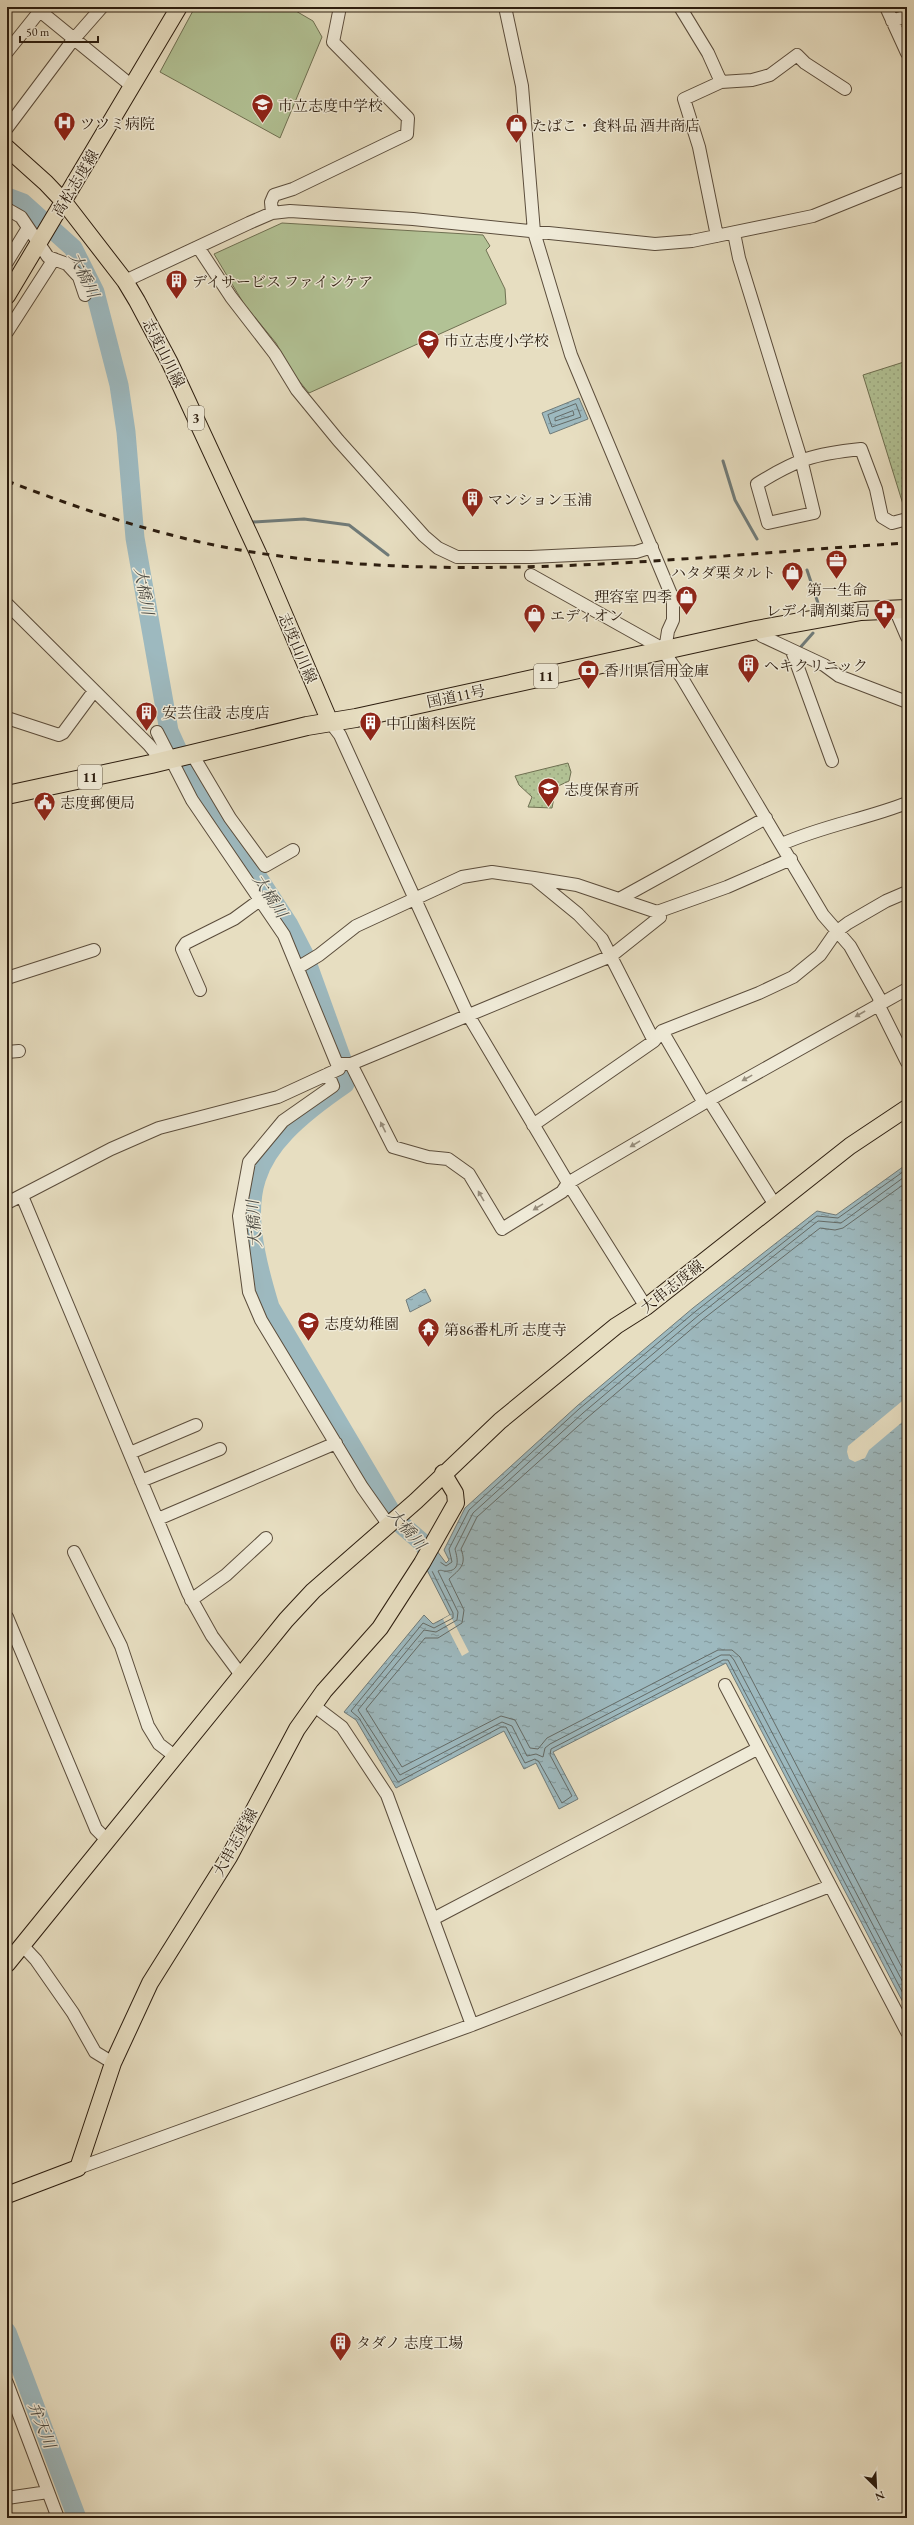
<svg xmlns="http://www.w3.org/2000/svg" width="914" height="2525" viewBox="0 0 914 2525" font-family="'EB Garamond','Noto Serif JP',serif">
<style>
.park{fill:url(#park-dots);stroke:#6f7052}
.pitch{fill:#b2c295;stroke:#6f7052}
.water{fill:url(#water-ripples);stroke:#707b79}
.pier{fill:#e7dec1}
.lines{fill:none;stroke-linecap:round;stroke-linejoin:round}
.shore{stroke:#646b67;stroke-width:1}
.stream{stroke:#707b79;stroke-width:3}
.river{stroke:#9db9bf;stroke-width:19}
.minor-casing{stroke:#5b4d3c;stroke-width:14}
.major-casing{stroke:#2c1d0f;stroke-width:18}
.highway-casing{stroke:#2c1d0f;stroke-width:20}
.minor{stroke:#efead7;stroke-width:12}
.major{stroke:#e7dec1;stroke-width:16}
.highway{stroke:#e7dec1;stroke-width:18}
.rail{stroke:#2c1d0f;stroke-width:3;stroke-dasharray:7 7;stroke-linecap:butt}
.oneway{fill:#978e7d}
.labels{text-anchor:middle;dominant-baseline:central;stroke-width:3;stroke-linejoin:round;paint-order:stroke}
.shield{fill:#efead7;stroke:#665a4b;stroke-width:1}
.shield-label{font-size:14px;font-weight:bold;fill:#2c1d0f}
.poi-label{font-size:15px;fill:#2c1d0f;stroke:#efead7;text-anchor:start}
.street-label{font-size:15px;fill:#2c1d0f;stroke:#efead7}
.water-label{font-size:16px;font-style:italic;fill:#4e4c44;stroke:#efead7}
</style>
<defs>
<pattern id="park-dots" width="8" height="8" patternUnits="userSpaceOnUse"><rect width="8" height="8" fill="#b2c295"/><path d="M2 2h.1M6 6h.1" fill="none" stroke="#99a67f" stroke-width="1.8" stroke-linecap="round"/></pattern>
<pattern id="water-ripples" width="26" height="14" patternUnits="userSpaceOnUse"><rect width="26" height="14" fill="#9db9bf"/><path d="M2 4q2-2 4 0t4 0M15 11q2-2 4 0t4 0" fill="none" stroke="#80969a"/></pattern>
</defs>
<rect width="100%" height="100%" fill="#e7dec1"/>
<filter id="stains"><feTurbulence type="fractalNoise" baseFrequency=".005" numOctaves="4"/><feColorMatrix values="0 0 0 0 .2 0 0 0 0 .09 0 0 0 0 .02 0 0 0 .5 -.17"/></filter>
<radialGradient id="worn" r=".72"><stop offset=".6" stop-color="#630" stop-opacity="0"/><stop offset="1" stop-color="#630" stop-opacity=".3"/></radialGradient>
<path class="park" d="M907 361V514H906L863 375Z
M568 763 571 772 569 781 556 787 552 808 528 807 532 797 519 785 515 776Z"/>
<path class="pitch" d="M195 7H289L313 21 322 37 280 138 160 72Z
M282 223 483 235 490 246 486 250 505 289 506 304 309 393 295 376 276 343 244 304 214 254Z"/>
<path class="water" d="M579 398 588 419 550 434 542 413Z
M907 1164V2010L726 1663 553 1752 578 1799 559 1809 536 1763 524 1769 504 1731 396 1788 356 1720 344 1712 424 1615 433 1624 450 1615 426 1568 437 1551 446 1563 449 1560 444 1550 465 1508 577 1406 693 1308 817 1211 836 1215Z
M425 1289 431 1301 410 1312 406 1300Z"/>
<path class="pier" d="M907 1397V1418L869 1450 865 1458 855 1462 849 1459 847 1452 848 1446Z
M450 1615 469 1652 462 1656 443 1619Z"/>
<g class="lines">
<path class="shore" d="M576 404 581 417 552 427 548 415Z
M573 411 574 415 555 421V418Z
M907 1169 838 1218 817 1216 696 1311 579 1409 469 1510 449 1549 452 1562 446 1566 437 1560 431 1569 453 1613V1618L434 1628 423 1623 351 1711 359 1718 398 1782 501 1727H506L525 1763 535 1759 539 1762 562 1803 572 1796 550 1755 551 1749 723 1660H728L907 2001
M907 1175 841 1223 818 1221 699 1315 583 1413 473 1513 455 1549C457 1557 461 1570 448 1571 443 1572 442 1569 438 1571L458 1612 457 1620 436 1632 424 1630 358 1710 400 1775 502 1722 512 1726 527 1756 536 1754 543 1757 545 1748 550 1744 721 1655H730L734 1660 907 1990
M907 1182 843 1228 835 1230 820 1228 702 1320 587 1418 477 1517 461 1549C467 1565 460 1569 449 1579L464 1610 462 1623 438 1638H425L366 1709 402 1767 501 1716 515 1720 530 1748 538 1749 547 1738 718 1650H732L740 1657 907 1977"/>
<path class="stream" d="M723 461 735 500 757 539
M253 522 304 519 349 525 388 555
M807 570 818 603
M798 650 813 633"/>
<path class="river" d="M7 197 23 203 73 248 95 292 119 385 126 432 135 538 169 731 184 764 289 925 304 954 348 1076 345 1084C244 1153 235 1192 270 1307L396 1520 424 1544 431 1562
M7 2332 77 2518"/>
<defs>
<path id="minor" d="M35 7 133 87
M505 7 522 86 534 232 571 355 673 599V620L668 631 665 650 668 658 682 678 823 915 850 946 882 1003
M680 7 708 53 721 82
M886 7 907 53
M892 21 907 16
M7 52 39 12
M7 128 73 40 102 7
M7 209 21 217 48 257 67 264 79 277 85 295
M272 213 271 202 274 195 293 189 407 134 408 118 333 42 340 7
M734 233 739 258 801 459 814 513 768 523 757 484C797 459 814 454 861 449L876 489 882 517 892 523 907 519
M717 236 699 147 684 99 721 82 752 80 770 75 797 55 805 63 845 89
M198 247 231 297 275 354 297 390 338 440 424 536 438 548 457 557H531L636 552 652 547
M7 262 28 228
M125 281 249 223 272 213 290 211 413 219 655 244 692 241 813 216 907 178
M7 332 54 259
M531 575 665 650
M7 604 149 745 162 761
M895 609 907 637
M756 630 762 636 824 665 839 676 907 702
M792 651 832 761
M7 718 59 735 63 733 94 691
M330 722 340 735 467 1013 568 1183 646 1307
M157 732 192 800 284 935 337 1064
M192 754 230 818 265 866 293 850
M782 844C822 826 866 819 907 803
M534 878 577 885 657 912
M621 898 766 818
M299 967 319 955 356 926 462 877 492 872 534 878 578 914 602 939 654 1041 662 1031 759 993 793 977 820 955 836 932 848 923 886 901 907 892
M7 978 94 950
M200 990 182 949 186 943 234 919 260 900
M878 1004 907 1062
M662 1031 704 1103
M7 1052 19 1051
M351 1064 393 1147 428 1157 448 1159 469 1174 502 1229 562 1192 568 1183 709 1100 907 989
M328 1074 333 1086 283 1121 249 1162 239 1216 249 1292 261 1320 362 1487 388 1524
M709 1100 775 1205
M533 1125 654 1041
M22 1196 188 1593 212 1636 241 1675
M7 1203 111 1149 159 1128 278 1097 339 1069 337 1064H351L611 956 660 917 657 912 727 887 791 859
M130 1453 196 1425
M141 1481 220 1449
M158 1519 336 1443
M74 1552 121 1646 148 1726 159 1744 176 1757
M191 1600 226 1575 266 1538
M7 1617 96 1829 108 1841
M725 1685 907 2032
M313 1705 342 1727 387 1795 472 2025
M433 1919 757 1749
M22 1945 36 1960 73 2013 95 2052 113 2063
M78 2168 472 2025 830 1886
M7 2383 58 2518
M7 2498 48 2492"/>
<path id="major" d="M7 148 46 183 64 202 125 281 137 301 170 363 258 553 330 722
M7 296 179 7
M7 1964 286 1620 313 1591 416 1501 500 1421 616 1326 646 1307 850 1146 907 1108
M7 2195 78 2168 113 2063 150 1983 229 1857 297 1729 324 1691 380 1628 422 1563 456 1503 455 1493 443 1473"/>
<path id="highway" d="M7 795 151 764 307 726 356 718 756 630 861 611 907 609"/>
</defs>
<use href="#minor" class="minor-casing"/>
<use href="#major" class="major-casing"/>
<use href="#highway" class="highway-casing"/>
<use href="#minor" class="minor"/>
<use href="#major" class="major"/>
<use href="#highway" class="highway"/>
<path class="rail" d="M7 481C88 512 172 540 258 553 473 585 691 556 907 543"/>
</g>
<defs><path id="oneway-solid" d="M-6-.8H1V-3.2L6.5 0L1 3.2V.8H-6Z"/></defs>
<g class="oneway">
<use href="#oneway-solid" transform="translate(860 1014) rotate(150)"/>
<use href="#oneway-solid" transform="translate(747 1078) rotate(151)"/>
<use href="#oneway-solid" transform="translate(383 1127) rotate(-116)"/>
<use href="#oneway-solid" transform="translate(635 1144) rotate(149)"/>
<use href="#oneway-solid" transform="translate(481 1196) rotate(-120)"/>
<use href="#oneway-solid" transform="translate(538 1207) rotate(148)"/>
</g>
<defs>
<symbol id="school-pin" viewBox="-11 -11 22 30"><path d="M0 17L-7.5 6A9.5 9.5 0 1 1 7.5 6Z" fill="#8f2418" stroke="#efead7"/><path d="M0-5L7-2L0 1L-7-2ZM-4 1L0 2.5L4 1V4Q0 6-4 4Z" fill="#fff"/></symbol>
<symbol id="hospital-pin" viewBox="-11 -11 22 30"><path d="M0 17L-7.5 6A9.5 9.5 0 1 1 7.5 6Z" fill="#8f2418" stroke="#efead7"/><path d="M-5-5h3v3.5h4V-5h3V5h-3V1.5h-4V5h-3Z" fill="#fff"/></symbol>
<symbol id="shop-pin" viewBox="-11 -11 22 30"><path d="M0 17L-7.5 6A9.5 9.5 0 1 1 7.5 6Z" fill="#8f2418" stroke="#efead7"/><path d="M-5-2.5h2.3a2.7 3.5 0 0 1 5.4 0H5L5.5 6h-11ZM-1.5-2.5h3a1.5 2.3 0 0 0-3 0Z" fill="#fff"/></symbol>
<symbol id="building-pin" viewBox="-11 -11 22 30"><path d="M0 17L-7.5 6A9.5 9.5 0 1 1 7.5 6Z" fill="#8f2418" stroke="#efead7"/><path d="M-4-6H4V6H1V3H-1V6H-4ZM-2.5-4.3h1.7v1.8h-1.7ZM.8-4.3h1.7v1.8H.8ZM-2.5-1h1.7V.8h-1.7ZM.8-1h1.7V.8H.8Z" fill="#fff"/></symbol>
<symbol id="office-pin" viewBox="-11 -11 22 30"><path d="M0 17L-7.5 6A9.5 9.5 0 1 1 7.5 6Z" fill="#8f2418" stroke="#efead7"/><path d="M-6-3h4V-5.5h4V-3h4V5H-6ZM-1-4.5V-3h2v-1.5ZM-6 0V1H6V0Z" fill="#fff"/></symbol>
<symbol id="pharmacy-pin" viewBox="-11 -11 22 30"><path d="M0 17L-7.5 6A9.5 9.5 0 1 1 7.5 6Z" fill="#8f2418" stroke="#efead7"/><path d="M-2-6h4v4h4v4h-4v4h-4v-4h-4v-4h4Z" fill="#fff"/></symbol>
<symbol id="bank-pin" viewBox="-11 -11 22 30"><path d="M0 17L-7.5 6A9.5 9.5 0 1 1 7.5 6Z" fill="#8f2418" stroke="#efead7"/><path d="M-6-4H6V4H-6ZM0-2.3a2.3 2.3 0 1 0 0 4.6a2.3 2.3 0 1 0 0-4.6Z" fill="#fff"/></symbol>
<symbol id="civic-pin" viewBox="-11 -11 22 30"><path d="M0 17L-7.5 6A9.5 9.5 0 1 1 7.5 6Z" fill="#8f2418" stroke="#efead7"/><path d="M-.6-6.5H3V-4.5H.6V-3L4-1V1h2V6H-6V1h2V-1L-.6-3ZM-1.2 2.5V6h2.4V2.5Z" fill="#fff"/></symbol>
<symbol id="temple-pin" viewBox="-11 -11 22 30"><path d="M0 17L-7.5 6A9.5 9.5 0 1 1 7.5 6Z" fill="#8f2418" stroke="#efead7"/><path d="M0-6L5-2H3V0L6.5 2.5H4V6H1.5V3h-3V6H-4V2.5H-6.5L-3 0V-2H-5Z" fill="#fff"/></symbol>
</defs>
<g fill-rule="evenodd">
<use href="#school-pin" x="250" y="92" width="25" height="34"/>
<use href="#hospital-pin" x="52" y="110" width="25" height="34"/>
<use href="#shop-pin" x="504" y="112" width="25" height="34"/>
<use href="#building-pin" x="164" y="268" width="25" height="34"/>
<use href="#school-pin" x="416" y="328" width="25" height="34"/>
<use href="#building-pin" x="460" y="486" width="25" height="34"/>
<use href="#office-pin" x="824" y="548" width="25" height="34"/>
<use href="#shop-pin" x="780" y="560" width="25" height="34"/>
<use href="#shop-pin" x="674" y="584" width="25" height="34"/>
<use href="#pharmacy-pin" x="872" y="598" width="25" height="34"/>
<use href="#shop-pin" x="522" y="602" width="25" height="34"/>
<use href="#building-pin" x="736" y="652" width="25" height="34"/>
<use href="#bank-pin" x="576" y="658" width="25" height="34"/>
<use href="#building-pin" x="134" y="700" width="25" height="34"/>
<use href="#building-pin" x="358" y="710" width="25" height="34"/>
<use href="#school-pin" x="536" y="776" width="25" height="34"/>
<use href="#civic-pin" x="32" y="790" width="25" height="34"/>
<use href="#school-pin" x="296" y="1310" width="25" height="34"/>
<use href="#temple-pin" x="416" y="1316" width="25" height="34"/>
<use href="#building-pin" x="328" y="2330" width="25" height="34"/>
</g>
<g class="labels">
<g class="shield">
<rect x="188" y="406" width="16" height="24" rx="3"/>
<rect x="534" y="664" width="24" height="24" rx="3"/>
<rect x="78" y="765" width="24" height="24" rx="3"/>
</g>
<g class="shield-label">
<text x="196" y="418">3</text>
<text x="546" y="676">11</text>
<text x="90" y="777">11</text>
</g>
<g class="poi-label">
<text x="278" y="105">市立志度中学校</text>
<text x="80" y="123">ツツミ病院</text>
<text x="532" y="125">たばこ・食料品 酒井商店</text>
<text x="192" y="281">デイサービス ファインケア</text>
<text x="444" y="340">市立志度小学校</text>
<text x="488" y="499">マンション玉浦</text>
<text x="776" y="572" text-anchor="end">ハタダ栗タルト</text>
<text x="837" y="589" text-anchor="middle">第一生命</text>
<text x="672" y="596" text-anchor="end">理容室 四季</text>
<text x="870" y="610" text-anchor="end">レデイ調剤薬局</text>
<text x="550" y="615">エディオン</text>
<text x="764" y="665">ヘキクリニック</text>
<text x="604" y="670">香川県信用金庫</text>
<text x="162" y="712">安芸住設 志度店</text>
<text x="386" y="723">中山歯科医院</text>
<text x="564" y="789">志度保育所</text>
<text x="60" y="802">志度郵便局</text>
<text x="324" y="1323">志度幼稚園</text>
<text x="444" y="1329">第86番札所 志度寺</text>
<text x="356" y="2342">タダノ 志度工場</text>
</g>
<g class="street-label">
<text transform="translate(75 183) rotate(-59)">高松志度線</text>
<text transform="translate(164 353) rotate(63)">志度山川線</text>
<text transform="translate(298 648) rotate(67)">志度山川線</text>
<text transform="translate(456 696) rotate(-12)">国道11号</text>
<text transform="translate(672 1286) rotate(-38)">大串志度線</text>
<text transform="translate(235 1842) rotate(-61)">大串志度線</text>
</g>
<g class="water-label">
<text transform="translate(84 275) rotate(65)">大橋川</text>
<text transform="translate(144 591) rotate(80)">大橋川</text>
<text transform="translate(270 896) rotate(57)">大橋川</text>
<text transform="translate(254 1224) rotate(-94)">大橋川</text>
<text transform="translate(407 1529) rotate(49)">大橋川</text>
<text transform="translate(42 2425) rotate(69)">弁天川</text>
</g>
</g>
<rect width="914" height="2525" fill="none" stroke="#e7dec1" stroke-width="24"/>
<rect x="8" y="8" width="898" height="2509" fill="none" stroke="#2c1d0f" stroke-width="2"/>
<rect x="12" y="12" width="890" height="2501" fill="none" stroke="#2c1d0f"/>
<g transform="translate(876 2487) rotate(156)" stroke="#efead7" stroke-width="3" paint-order="stroke">
<path d="M0-3L7 15L0 10L-7 15Z" fill="#2c1d0f"/>
<text y="-6" font-size="11" font-weight="bold" text-anchor="middle" fill="#2c1d0f">N</text>
</g>
<path d="M20 36v6h78v-6" fill="none" stroke="#2c1d0f" stroke-width="2"/>
<text x="26" y="36" font-size="12" fill="#2c1d0f" stroke="#efead7" stroke-width="3" paint-order="stroke">50 m</text>
<rect width="100%" height="100%" filter="url(#stains)"/>
<rect width="100%" height="100%" fill="url(#worn)"/>
</svg>
